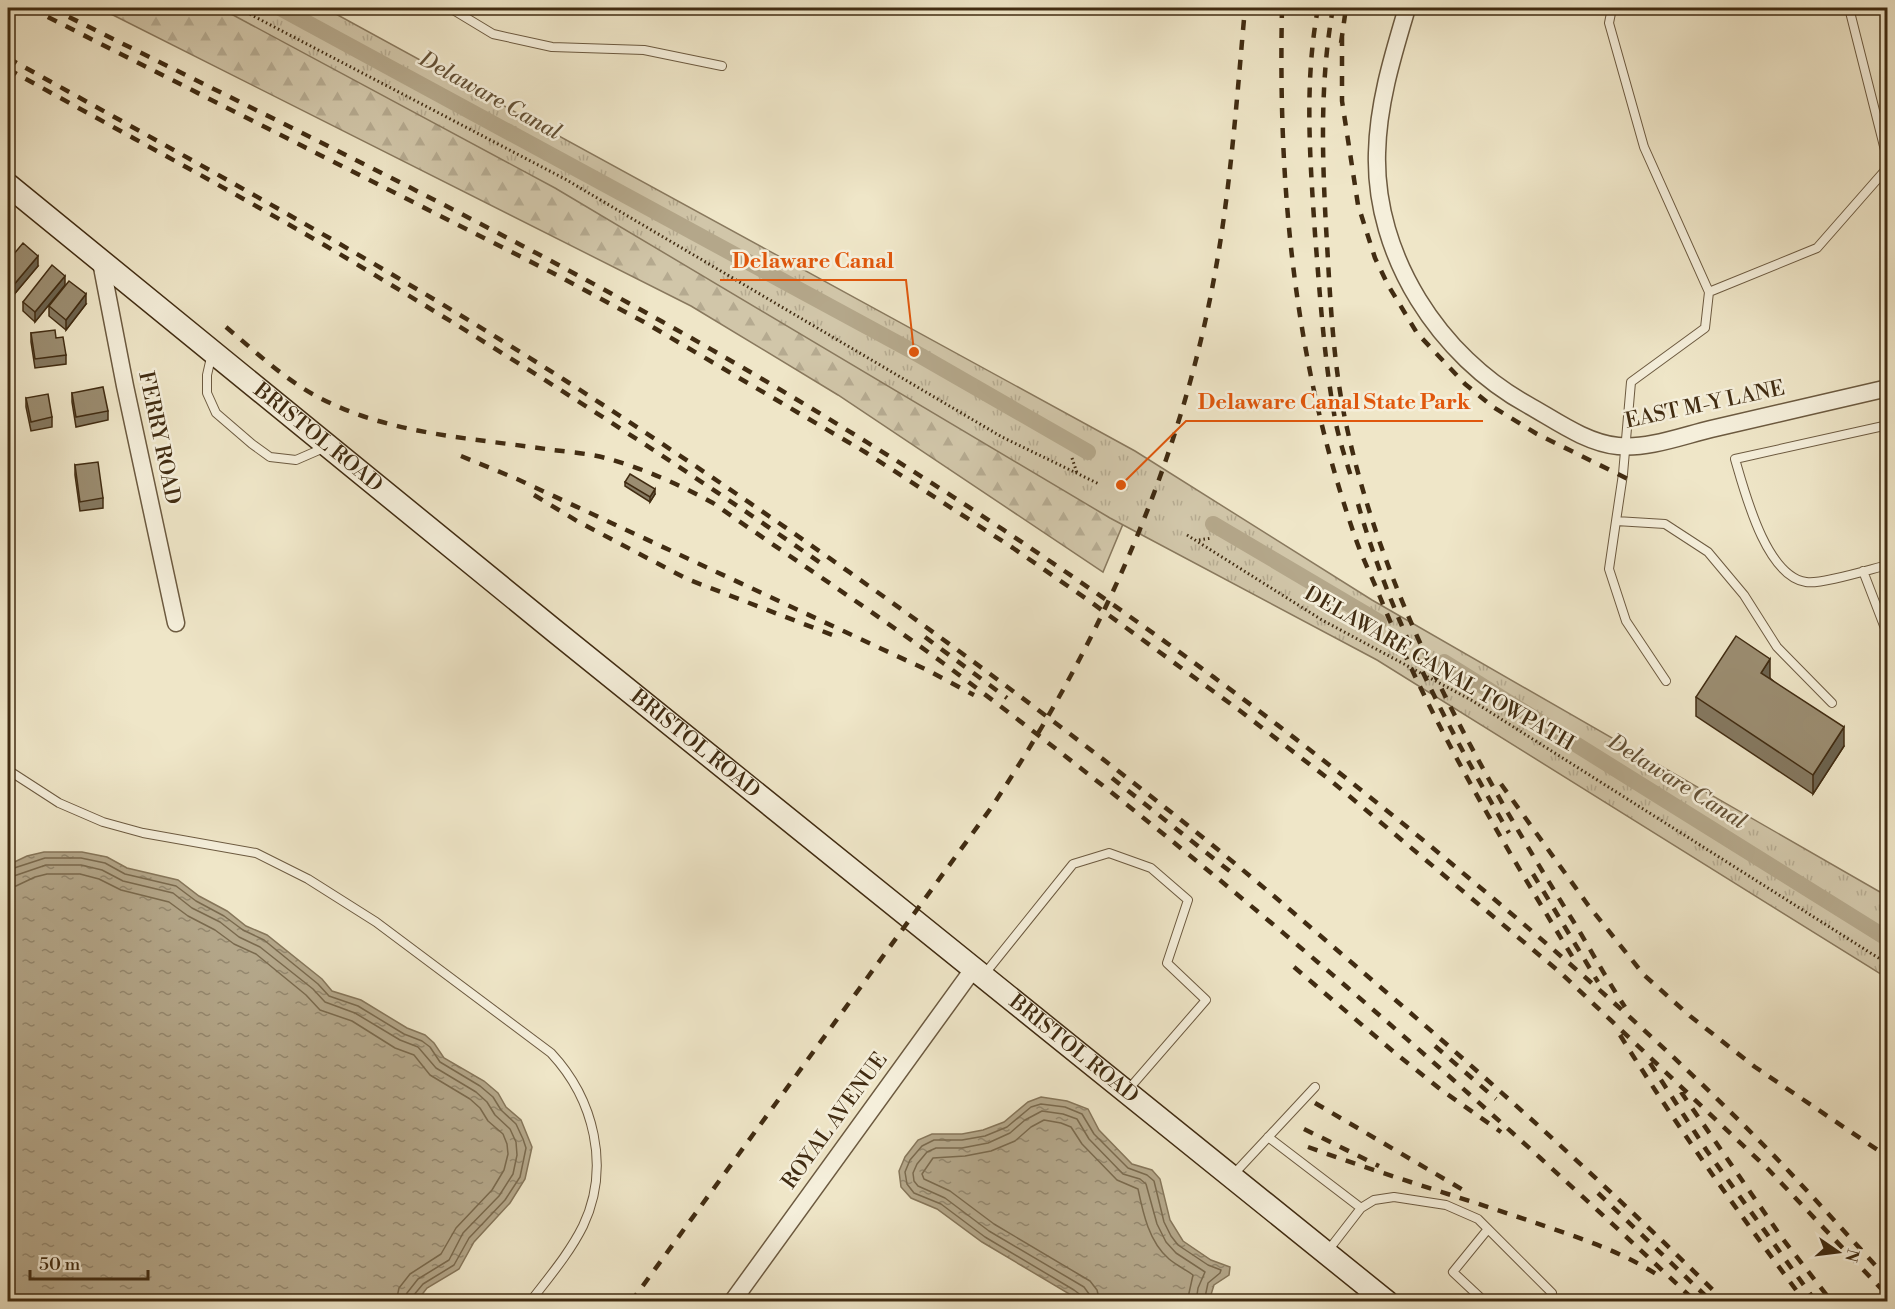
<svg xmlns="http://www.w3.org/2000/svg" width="1895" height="1309" viewBox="0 0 1895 1309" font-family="'Libre Bodoni',serif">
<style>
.forest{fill:url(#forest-firs);stroke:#89795e;stroke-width:1.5}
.park{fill:url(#park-tufts);stroke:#89795e;stroke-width:1.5}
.water{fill:url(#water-ripples);stroke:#86765a;stroke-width:1.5}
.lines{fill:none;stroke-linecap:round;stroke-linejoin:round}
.shore{stroke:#7a6a4e;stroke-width:1.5}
.canal{stroke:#b4a78a;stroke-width:16}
.lane-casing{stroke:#6c5a40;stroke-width:10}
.street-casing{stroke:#6c5a40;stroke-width:19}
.secondary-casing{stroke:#412c12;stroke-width:25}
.path{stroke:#412c12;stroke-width:3;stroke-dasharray:1.5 3;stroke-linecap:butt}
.lane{stroke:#f5efdb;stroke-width:8}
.street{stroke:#f5efdb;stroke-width:16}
.secondary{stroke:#f5efdb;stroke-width:22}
.rail{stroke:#412c12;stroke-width:4.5;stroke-dasharray:10 10;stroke-linecap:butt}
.wall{fill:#857961;stroke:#412c12;stroke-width:1.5}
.shaded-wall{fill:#6c634f;stroke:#412c12;stroke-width:1.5}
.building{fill:#9b8d71;stroke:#412c12;stroke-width:1.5}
.labels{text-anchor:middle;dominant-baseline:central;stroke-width:5;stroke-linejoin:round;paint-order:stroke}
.street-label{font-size:21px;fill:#412c12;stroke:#f5efdb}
.water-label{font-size:22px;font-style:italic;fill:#645136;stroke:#f5efdb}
.leader{fill:none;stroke:#e0570c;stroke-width:2}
.callout-dot{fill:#e0570c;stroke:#f5efdb;stroke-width:2}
.callout-label{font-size:22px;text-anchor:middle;font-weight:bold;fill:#e0570c;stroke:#f5efdb;stroke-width:5;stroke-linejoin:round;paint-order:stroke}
</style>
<defs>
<pattern id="forest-firs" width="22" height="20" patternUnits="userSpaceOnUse" patternTransform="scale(1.5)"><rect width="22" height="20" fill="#d1c6a9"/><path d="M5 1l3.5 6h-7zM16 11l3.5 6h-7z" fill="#b5aa90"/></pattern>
<pattern id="park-tufts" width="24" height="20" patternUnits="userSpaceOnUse" patternTransform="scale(1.5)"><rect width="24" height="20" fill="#d1c6a9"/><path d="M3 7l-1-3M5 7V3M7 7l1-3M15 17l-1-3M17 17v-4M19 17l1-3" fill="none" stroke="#b5aa90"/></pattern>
<pattern id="water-ripples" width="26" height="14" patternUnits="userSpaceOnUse" patternTransform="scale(1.5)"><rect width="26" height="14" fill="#b4a78a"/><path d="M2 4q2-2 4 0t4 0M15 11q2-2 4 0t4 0" fill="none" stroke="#94886f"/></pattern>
</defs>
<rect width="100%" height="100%" fill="#efe6c8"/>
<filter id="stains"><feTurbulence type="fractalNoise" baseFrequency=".00333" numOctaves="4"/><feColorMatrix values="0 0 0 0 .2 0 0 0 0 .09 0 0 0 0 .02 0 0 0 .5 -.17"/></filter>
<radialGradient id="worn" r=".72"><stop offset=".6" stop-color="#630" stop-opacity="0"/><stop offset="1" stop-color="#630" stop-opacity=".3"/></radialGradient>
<path class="forest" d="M99 8H223L502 154 1128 512 1103 572 838 395 691 306Z"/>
<path class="park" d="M220 8H325L1135 451 1372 600 1887 896V978L1377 660 1110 518 555 188Z"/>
<path class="water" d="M44 852H82L107 857 127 868 178 880 199 896 227 911 246 926 267 935 322 979 332 991 361 1000 407 1028 425 1035 434 1043 444 1058 484 1081 498 1093 506 1107 521 1120 532 1147 525 1179 510 1203 474 1242 459 1269 427 1288 417 1301H8V865L27 856Z
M1041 1097 1067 1101 1088 1109 1099 1130 1132 1164 1152 1170 1160 1179 1170 1220 1183 1241 1211 1260 1230 1267 1229 1275 1214 1285 1209 1301H1081L982 1242 937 1209 911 1198 901 1187 899 1171 905 1157 918 1140 932 1134H962L983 1130 1004 1122 1028 1102Z"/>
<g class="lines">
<path class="shore" d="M8 870 45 858H81L105 863 125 874 176 886 196 901 224 916 243 930 264 940 318 984 329 996 358 1006 404 1034 422 1041 430 1047 440 1062 480 1086 493 1097 501 1110 516 1124 523 1139 526 1148 520 1177 505 1200 469 1238 454 1265 423 1284 413 1296V1302
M8 878 46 865H81L102 870 123 881 173 893 192 908 220 922 239 937 260 947 313 989 325 1002 355 1013 400 1040 418 1047 436 1068 476 1092 487 1102 495 1115 510 1129 516 1142 517 1155 513 1174 499 1196 463 1233 449 1260 418 1279 407 1293 405 1302
M8 887 16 886 35 877 47 874H80L99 879 121 890 169 902 188 916 215 930 234 944 256 954 306 995 320 1010 352 1021 395 1048 414 1055 430 1075 470 1099 480 1108 488 1121 503 1134 507 1144 508 1154 504 1170 492 1190 456 1228 441 1254 410 1274 399 1288 396 1302
M1083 1302 1082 1296 1074 1290 985 1237 941 1204 914 1193 907 1184 905 1172 910 1160 922 1146 934 1140H962L985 1136 1007 1127 1031 1107 1041 1104 1065 1107 1082 1114 1094 1134 1128 1168 1147 1175 1154 1181 1164 1222 1171 1236 1178 1245 1208 1265 1221 1270 1220 1273 1208 1283 1204 1302
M1091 1302 1089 1294 1084 1287 989 1231 945 1198 918 1186 914 1181 913 1173 917 1164 927 1152 936 1148H962L988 1143 1010 1133 1025 1120 1042 1111 1063 1114 1077 1119 1089 1139 1123 1174 1140 1179 1146 1184 1157 1224 1166 1242 1176 1253 1205 1272 1198 1288 1196 1302
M1100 1302 1097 1290 1090 1281 994 1224 950 1191 924 1179 922 1174 933 1158 965 1156 991 1151 1015 1141 1031 1127 1044 1120 1061 1123 1071 1127 1082 1144 1117 1180 1138 1189C1143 1213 1149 1242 1169 1259 1176 1265 1185 1269 1193 1275L1187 1302"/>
<path class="canal" d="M280 8 914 352 1088 452
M1213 524 1379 622
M1444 662 1888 939"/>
<defs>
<path id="lane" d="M450 8 493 34 552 47 644 50 722 66
M1612 8 1609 23 1644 147 1709 292
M1849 8 1888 162
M212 353 207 375V393L216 413 252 444 270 457 296 460 326 447
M1888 425 1735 459C1745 493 1766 576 1806 582 1820 585 1871 569 1888 565
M1616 521 1609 569 1626 621 1666 681
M1863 571 1888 636
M1832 703 1777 647 1744 595 1708 552 1665 524 1616 521 1623 474 1631 382 1705 328 1709 292 1817 248 1888 167
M8 770 59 803 103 822 143 833 256 853 308 879 376 922 551 1053C594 1099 611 1167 583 1226 569 1254 549 1277 530 1302
M983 976 1073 864 1109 853 1151 868 1188 900 1167 963 1206 1000 1127 1091
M1268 1137 1361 1208
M1232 1176 1315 1087
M1327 1252 1361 1208 1374 1200 1394 1197 1446 1205 1478 1219 1552 1293 1549 1302
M1485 1302 1453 1272 1488 1229"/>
<path id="street" d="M1407 8C1393 55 1378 103 1377 153 1374 256 1440 357 1528 405 1555 420 1586 443 1618 446 1648 449 1682 436 1711 429 1770 415 1829 402 1888 388
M101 262 125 386 176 623
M732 1302 974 968"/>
<g id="secondary">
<path id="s1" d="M8 185 556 632 1387 1302"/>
</g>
</defs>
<use href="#lane" class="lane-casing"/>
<use href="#street" class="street-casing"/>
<use href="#secondary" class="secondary-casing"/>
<path class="path" d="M238 8 565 179 1002 437 1099 484
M1072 458 1077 473
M1187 535 1322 620 1471 700 1888 964
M1199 540 1212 538"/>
<use href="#lane" class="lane"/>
<use href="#street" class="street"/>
<use href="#secondary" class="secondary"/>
<path class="rail" d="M30 8 551 272 644 322 865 452 1013 548 1088 600 1239 710 1330 780 1562 974 1768 1169 1888 1296
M51 8C273 119 498 227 714 351 972 499 1217 669 1446 859 1562 955 1676 1054 1781 1163 1817 1201 1852 1240 1888 1279
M1282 8C1278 187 1294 359 1353 531 1360 553 1371 575 1380 597 1432 725 1503 843 1575 961
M1318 8C1304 83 1310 158 1315 234 1320 296 1324 358 1335 419 1339 440 1346 460 1352 480
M1333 8C1320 80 1322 154 1326 227 1330 291 1332 356 1345 419 1383 600 1478 769 1575 924 1592 952 1607 980 1625 1007
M1342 36V101L1358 205 1375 258 1388 285 1417 333 1465 384 1493 407 1537 434 1630 480
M1341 43 1346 8
M8 58C195 162 383 264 563 379 776 516 982 663 1181 820 1251 875 1318 934 1386 992 1502 1091 1616 1194 1725 1302
M8 69C114 128 221 185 326 246 495 346 661 452 822 564
M226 327C256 352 285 380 320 398 389 434 470 438 546 449 566 452 589 453 609 459 645 469 680 485 713 503 790 557 868 608 943 663 1208 860 1456 1076 1696 1302
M461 456 517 479 927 670 974 695
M534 495 577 521 687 579 835 636
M1358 504C1391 619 1448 729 1509 833
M925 637 1007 698
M1112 778 1232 873
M1501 784 1588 905 1644 975 1690 1016 1755 1067 1888 1157
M1533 874 1598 982
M1294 967 1395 1053 1440 1089 1501 1132
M1620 1035C1677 1127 1740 1215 1805 1302
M1435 1046 1496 1099
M1650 1063 1707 1151 1816 1302
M1681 1092 1782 1238 1832 1302
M1315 1103 1470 1194
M1304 1129 1379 1166
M1308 1147C1381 1174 1454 1195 1527 1220 1573 1236 1621 1250 1662 1278
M1598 1193 1712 1302
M631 1302 991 808C1099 646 1180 466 1215 273 1231 185 1237 96 1245 8"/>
</g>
<path class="wall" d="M8 261 38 266 12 297 8 293Z
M65 285 35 322 23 311V302Z
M86 304 66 330 49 316V306Z
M31 333 56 338 66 355V364L35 368 31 342Z
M72 393 108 411V420L76 427 72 402Z
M26 398 52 417V427L31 431 26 407Z
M75 465 103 498V508L80 511 75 475Z
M625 482 655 494 650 502 625 486Z
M1770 678 1844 746 1813 794 1696 716V697Z"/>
<path class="shaded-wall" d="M38 256V266L12 297V287Z
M65 276V285L35 322V312Z
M86 294V304L66 330V320Z
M655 489V494L650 502V497Z
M1770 659V678L1761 691V673Z
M1844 727V746L1813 794V775Z"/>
<path class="building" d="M23 243 38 256 12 287 8 283V261Z
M52 265 65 276 35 312 23 302Z
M69 281 86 294 66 320 49 306Z
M55 330 56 338 63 337 66 355 35 359 31 333Z
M103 387 108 411 76 417 72 393Z
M48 394 52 417 31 422 26 398Z
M98 462 103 498 80 502 75 465Z
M630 474 655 489 650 497 625 482Z
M1736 636 1770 659 1761 673 1844 727 1813 775 1696 697Z"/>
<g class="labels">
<g class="street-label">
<text transform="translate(1705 405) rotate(-12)">EAST M-Y LANE</text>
<text transform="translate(159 438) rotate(78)">FERRY ROAD</text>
<text stroke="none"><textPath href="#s1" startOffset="400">BRISTOL ROAD</textPath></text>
<text transform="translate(1439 669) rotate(30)">DELAWARE CANAL TOWPATH</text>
<text stroke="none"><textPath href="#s1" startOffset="886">BRISTOL ROAD</textPath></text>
<text stroke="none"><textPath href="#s1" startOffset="1372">BRISTOL ROAD</textPath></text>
<text transform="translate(835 1121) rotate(-54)">ROYAL AVENUE</text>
</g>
<g class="water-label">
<text transform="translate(490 96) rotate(29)">Delaware Canal</text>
<text transform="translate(1677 782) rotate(32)">Delaware Canal</text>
</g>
</g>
<path class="leader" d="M914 352L906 280H720M1121 485L1186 421H1483"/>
<g class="callout-dot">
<circle cx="914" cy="352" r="6"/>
<circle cx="1121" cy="485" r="6"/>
</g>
<g class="callout-label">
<text x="813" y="268">Delaware Canal</text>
<text x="1334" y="409">Delaware Canal State Park</text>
</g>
<rect width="1895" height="1309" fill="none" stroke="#efe6c8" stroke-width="30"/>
<rect x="9" y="9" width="1877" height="1291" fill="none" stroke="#412c12" stroke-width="3"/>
<rect x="15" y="15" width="1865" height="1279" fill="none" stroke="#412c12" stroke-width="1.5"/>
<g transform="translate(1838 1252) rotate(104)" stroke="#f5efdb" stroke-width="4.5" paint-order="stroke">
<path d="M0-4.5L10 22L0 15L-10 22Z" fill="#412c12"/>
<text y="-9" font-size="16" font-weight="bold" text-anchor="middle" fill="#412c12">N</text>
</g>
<path d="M30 1270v9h118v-9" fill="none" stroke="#412c12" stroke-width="3"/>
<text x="39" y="1270" font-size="18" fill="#412c12" stroke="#f5efdb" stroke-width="4.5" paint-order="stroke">50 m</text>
<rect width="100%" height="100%" filter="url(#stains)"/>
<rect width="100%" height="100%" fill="url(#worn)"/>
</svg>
